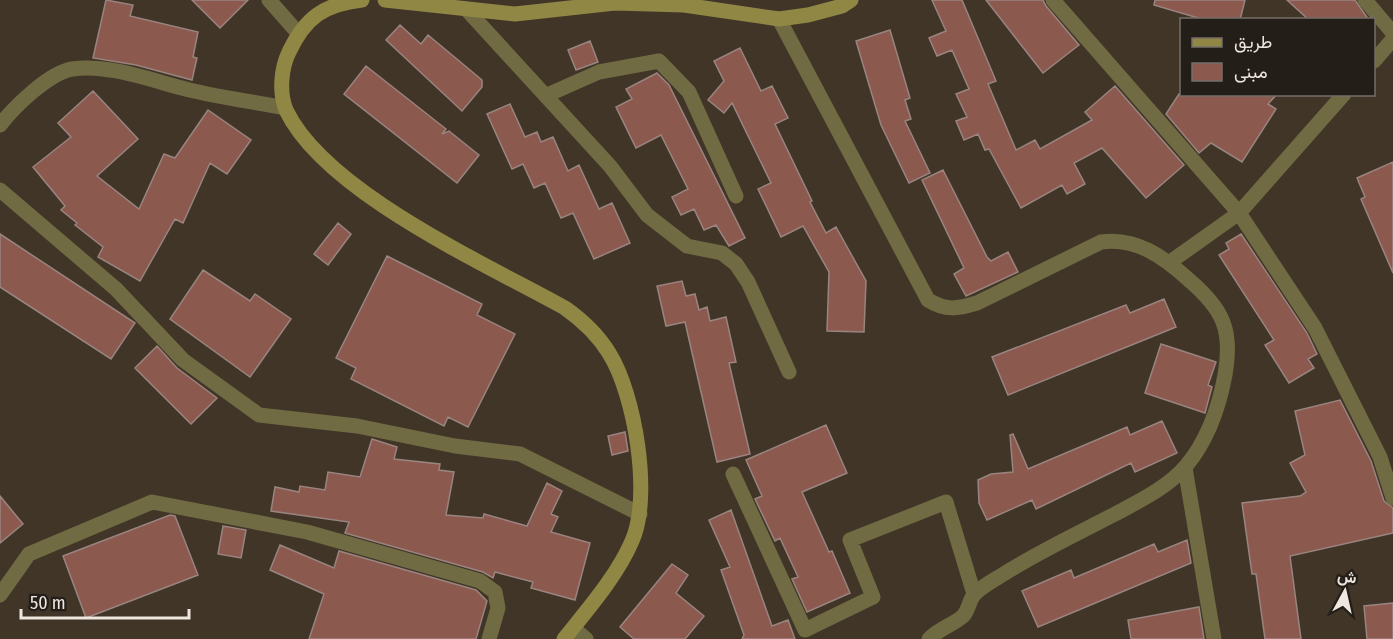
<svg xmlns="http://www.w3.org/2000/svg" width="1393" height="639" viewBox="0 0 1393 639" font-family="'Fira Sans Condensed',Vazirmatn,sans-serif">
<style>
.building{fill:#8c594f;stroke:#99847f;stroke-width:1.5}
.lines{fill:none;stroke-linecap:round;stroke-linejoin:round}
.minor{stroke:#706b43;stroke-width:15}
.tertiary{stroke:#706b43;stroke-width:15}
.secondary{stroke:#908745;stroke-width:15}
</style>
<rect width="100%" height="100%" fill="#413528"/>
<path class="building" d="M106 0 133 5 130 16 198 32 193 57 197 58 192 80 136 65 93 58Z
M192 0H248L220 28Z
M932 0H962L996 81 988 84 1016 150 1035 140 1040 149 1092 120 1085 112 1115 86 1184 165 1146 198 1102 148 1074 163 1085 184 1067 194 1062 185 1021 208 989 149 985 150 978 134 964 140 956 121 967 117 956 94 969 89 952 50 937 56 929 38 946 31Z
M986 0H1043L1046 6 1079 45 1043 73Z
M1155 0H1245L1240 20H1205L1154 5Z
M1287 0H1355L1369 20H1309Z
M400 25 421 44 428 35 482 80V87L462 111 386 40Z
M890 30 910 98 905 100 911 119 905 121 930 173 909 183 881 125 856 41Z
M590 41 598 62 576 70 568 50Z
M740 48 761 91 772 86 788 118 775 124 812 201 810 202 826 233 836 227 866 281 864 332 827 331 829 272 803 226 781 237 758 189 771 183 732 103 724 113 708 100 724 81 714 61Z
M366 66 446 129 442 134 449 131 479 155 457 183 344 94Z
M657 73 669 85 745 238 729 246 716 225 704 230 694 209 681 215 672 197 688 189 661 135 636 148 616 107 632 99 626 89Z
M93 91 138 139 97 176 139 209 164 154 175 158 208 110 251 140 227 174 210 163 183 223 175 219 140 281 98 257 103 247 75 225 77 223 61 210 65 206 33 167 71 137 58 123Z
M1179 94H1277L1268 104 1276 109 1242 162 1211 143 1199 153 1166 114Z
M510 104 525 137 537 132 541 142 553 137 568 171 579 165 599 209 612 203 630 243 594 259 573 213 561 218 545 183 534 188 523 164 512 169 487 114Z
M1393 162V273L1361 199 1365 197 1357 178Z
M943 170 987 257 991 261 1008 252 1018 272 966 296 954 274 964 268 922 180Z
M338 223 351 234 328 265 314 254Z
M0 234 135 323 111 359 0 287Z
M1241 234 1307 333 1317 354 1308 359 1314 368 1289 383 1265 345 1274 340 1219 255 1229 249 1226 243Z
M387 256 482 304 477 315 515 334 468 427 448 417 444 426 351 379 356 368 336 358Z
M203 270 250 301 255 294 291 319 250 377 170 319Z
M682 281 686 296 695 294 699 310 707 307 710 321 726 317 736 362 729 363 750 454 717 462 685 322 666 326 657 286Z
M1164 299 1176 327 1008 395 992 357 1126 305 1130 313Z
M1161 344 1216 362 1208 385 1212 387 1205 413 1145 393Z
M157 346 177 368 217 398 191 424 135 368Z
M1340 400 1371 461 1384 501 1393 508V533L1290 556 1301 639H1265L1256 574H1252L1242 503 1300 496 1306 492 1290 463 1305 455 1295 411Z
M1162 421 1177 453 1135 472 1131 463 1036 509 1032 500 987 520 979 503 978 480 991 474 1013 472 1010 435 1013 434 1028 469 1127 427 1130 435Z
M826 425 847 473 802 492 829 552 832 551 850 593 807 612 792 579 798 577 780 538 775 541 755 499 762 496 746 460Z
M625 432 628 451 612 455 608 436Z
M372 439 397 447 394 459 440 464 439 470 454 472 446 515 483 518 484 514 527 526 547 483 562 491 551 514 558 517 551 532 590 543 575 600 531 588 533 582 495 572 493 578 483 572 345 533 349 522 271 511 275 487 299 492 300 486 325 490 328 472 360 477Z
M0 496 23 524 0 543Z
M731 510 772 626 788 620 795 639H742L744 635 721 570 730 567 709 520Z
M170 515 175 516 198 575 86 618 63 556Z
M223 526 246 530 241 558 218 554Z
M1187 540 1191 563 1038 627 1022 591 1071 570 1074 578 1154 544 1158 552Z
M280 545 334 568 339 551 476 590 487 601 476 639H309L324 594 270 570Z
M672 564 688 575 676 593 704 616 685 639H634L620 627Z
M1393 603V639H1367L1364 606Z
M1199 607 1204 639H1131L1128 620Z"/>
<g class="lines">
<path class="minor" d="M269 0 298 33
M1365 0 1393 33
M467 10 610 166 647 215 687 246 722 253 736 264 748 282 789 372
M779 19 928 300C946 311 957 309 977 303L1101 242C1136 237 1164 257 1189 280 1223 309 1233 330 1225 375 1219 407 1207 441 1186 466 1167 488 1139 501 1115 514 1077 534 1038 552 1002 575 994 580 979 588 973 596 969 602 968 611 963 616 953 625 940 628 929 639
M1374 61 1393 39
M547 95 599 72 659 61 689 92 736 196
M0 125C15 106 49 73 72 69 109 63 158 83 194 91 224 98 255 102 285 108
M0 190 116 289 183 360 259 415 357 426 455 446 520 454 640 514
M1170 262 1239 213 1344 94
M1185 468 1214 639
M733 474 805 630 873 597 850 540 946 502 974 594
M0 595 29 554 152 502 307 532 480 581 495 592 498 608 489 639
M573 628 586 639"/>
<path class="tertiary" d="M1053 0 1239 213 1315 328 1380 457 1393 498"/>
<path class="secondary" d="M362 0C324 4 305 18 289 52 281 68 279 93 286 110 325 192 486 264 565 308 582 320 598 335 609 353 635 394 652 497 632 541 617 576 588 609 564 639
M385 0 515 14 615 3 684 5 779 19 808 15 842 6 851 0"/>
</g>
<rect x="1180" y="18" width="195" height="78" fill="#231e18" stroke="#756e68" stroke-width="1.5"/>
<rect x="1192" y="38" width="30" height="9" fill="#908745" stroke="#756e68" stroke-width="1.5"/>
<text x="1234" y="48" font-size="18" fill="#efe7df">طريق</text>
<rect x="1192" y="63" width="30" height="18" fill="#8c594f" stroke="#756e68" stroke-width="1.5"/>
<text x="1234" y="78" font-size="18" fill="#efe7df">مبنى</text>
<g transform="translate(1345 591) rotate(8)" stroke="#231e18" stroke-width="4.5" paint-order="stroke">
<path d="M0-4.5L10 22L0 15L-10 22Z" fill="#efe7df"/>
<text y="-9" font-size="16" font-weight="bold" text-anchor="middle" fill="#efe7df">ش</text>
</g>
<path d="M21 609v9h168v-9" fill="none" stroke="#efe7df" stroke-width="3"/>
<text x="30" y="609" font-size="18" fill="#efe7df" stroke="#231e18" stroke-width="4.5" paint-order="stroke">50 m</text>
</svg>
